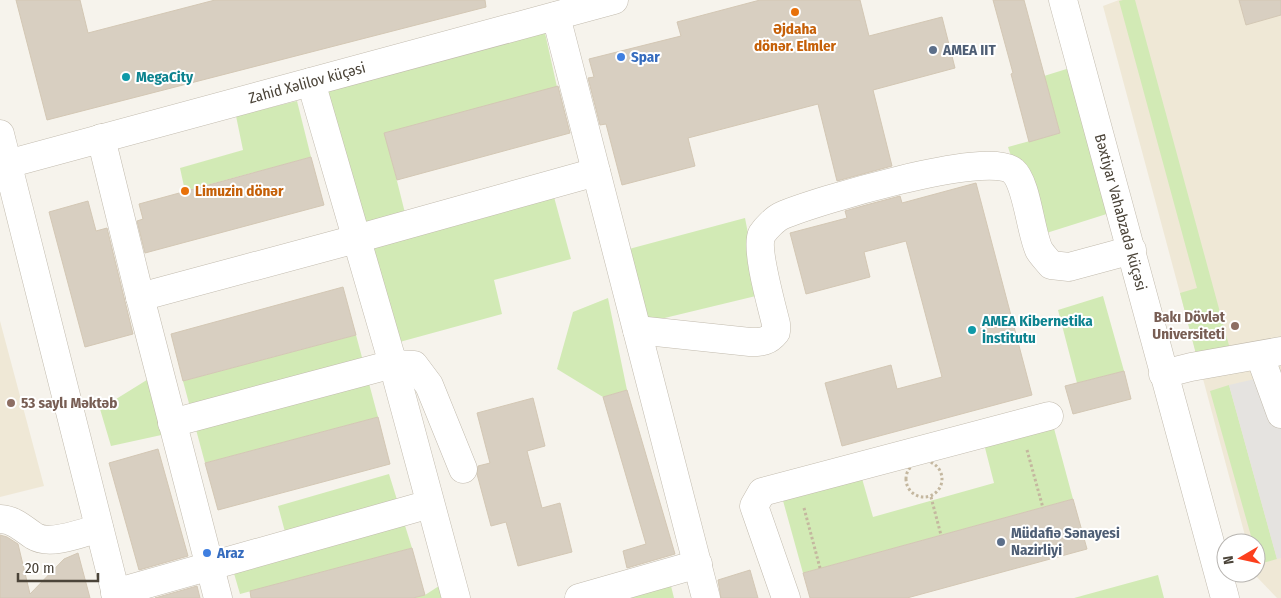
<svg xmlns="http://www.w3.org/2000/svg" width="1281" height="598" viewBox="0 0 1281 598" font-family="'Fira Sans Condensed',sans-serif">
<style>
.education{fill:#efe8d6}
.green{fill:#d2eab5}
.parking{fill:#e5e3e0}
.building{fill:#d8cfc1;stroke:#d3c7b4}
.lines{fill:none;stroke-linecap:round;stroke-linejoin:round}
.minor-casing{stroke:#c2bbae;stroke-width:29}
.path{stroke:#c4b79f;stroke-width:3;stroke-dasharray:2.5 2.5;stroke-linecap:butt}
.minor{stroke:#fff;stroke-width:28}
.food-dot{fill:#e8710a;stroke:#fff;stroke-width:2}
.service-dot{fill:#5c6f8a;stroke:#fff;stroke-width:2}
.shop-dot{fill:#3f7fe0;stroke:#fff;stroke-width:2}
.culture-dot{fill:#0f9aa8;stroke:#fff;stroke-width:2}
.education-dot{fill:#8d6e63;stroke:#fff;stroke-width:2}
.labels{text-anchor:middle;dominant-baseline:central;stroke-width:4;stroke-linejoin:round;paint-order:stroke}
.food-label{font-size:15px;font-weight:bold;fill:#c56008;stroke:#fff}
.service-label{font-size:15px;font-weight:bold;fill:#4e5e75;stroke:#fff;text-anchor:start}
.shop-label{font-size:15px;font-weight:bold;fill:#366cbe;stroke:#fff;text-anchor:start}
.culture-label{font-size:15px;font-weight:bold;fill:#0d838f;stroke:#fff;text-anchor:start}
.street-label{font-size:15px;fill:#4b4439;stroke:#fff}
.education-label{font-size:15px;font-weight:bold;fill:#785e54;stroke:#fff;text-anchor:end}
</style>
<rect width="100%" height="100%" fill="#f6f3ec"/>
<path class="education" d="M1119 0H1281V598H1277L1255 575 1256 543H1247L1103 6Z
M0 321 44 486 0 497Z"/>
<path class="green" d="M1123 0H1135L1230 349 1197 358 1180 293 1197 288 1119 1Z
M545 33 557 87 385 133 405 213 364 227 326 90Z
M1073 67 1113 212 1037 236 1008 147 1060 133 1044 76Z
M297 101 311 157 185 191 180 168 243 150 236 116Z
M554 197 571 259 494 280 502 314 396 343 371 247Z
M745 218 760 295 648 322 629 249Z
M1103 296 1124 371 1077 383 1058 310Z
M608 298 627 390 603 397 557 369 573 312Z
M356 335 378 417 205 463 183 381Z
M150 378 166 434 111 446 100 409Z
M1229 385 1277 559 1259 564 1256 555V543H1253L1210 391Z
M1052 421 1073 499 803 573 782 497 861 475 873 517 994 483 983 440Z
M389 474 412 548 240 594 233 570 291 554 278 506Z
M1158 575 1164 598H1074Z
M670 582 674 598H614Z
M439 586 442 598H413L425 595Z"/>
<path class="parking" d="M1281 373V558L1277 559 1229 385Z"/>
<path class="building" d="M16 0H80L88 33 215 0H485L486 7 47 120Z
M760 0H860L869 36 942 17 955 68 873 90 892 166 837 181 818 104 688 138 695 166 622 185 606 124 600 125 588 78 594 77 589 59 681 36 677 22Z
M993 0H1024L1060 133 1029 142 1011 74 1013 73Z
M1239 0H1281V15L1246 25Z
M558 86 570 133 397 180 384 133Z
M311 157 324 205 145 253 137 221 143 219 139 204Z
M976 183 1032 395 842 446 825 383 891 365 897 389 942 377 906 241 864 252 870 277 806 294 790 233 847 218 845 211 866 205 900 196 902 203Z
M88 201 96 231 107 228 133 334 85 347 49 212Z
M343 287 356 335 183 381 171 334Z
M1124 371 1131 399 1073 414 1065 386Z
M627 390 675 554 627 568 623 551 646 544 603 397Z
M533 398 545 446 527 451 542 508 560 503 572 552 518 566 506 522 491 526 477 474 478 466 490 463 477 413Z
M378 417 390 464 218 510 205 463Z
M158 449 188 556 139 570 109 463Z
M1073 499 1087 549 907 598H810L803 573Z
M0 535 7 537 18 544 30 594 64 559 78 553 90 598H0Z
M412 548 425 595 413 598H251L250 591Z
M750 570 758 598H721L718 580Z
M197 586 200 598H155Z"/>
<g class="lines">
<defs>
<g id="minor">
<path id="s1" d="M1063 0 1225 598"/>
<path d="M556 16 706 598"/>
<path d="M311 82 393 364 456 598"/>
<path d="M0 134 117 598"/>
<path d="M101 138 140 297 218 598"/>
<path id="s2" d="M0 166 614 0"/>
<path d="M140 297 356 239 596 172"/>
<path d="M637 330 750 342C762 342 768 342 776 332V324C772 307 755 248 762 234 766 228 775 219 781 216 813 202 989 149 1013 171 1027 183 1030 230 1039 250 1042 255 1047 260 1051 265L1069 267 1132 250"/>
<path d="M1260 356 1281 414"/>
<path d="M1163 374 1191 367 1281 351"/>
<path d="M172 423 393 364 414 365 429 385 463 469"/>
<path d="M0 519C15 520 22 528 34 536 50 546 82 533 99 528"/>
<path d="M115 593 430 504"/>
<path d="M579 598 698 564"/>
<path d="M786 598 754 506 762 492 1049 416"/>
</g>
</defs>
<use href="#minor" class="minor-casing"/>
<path class="path" d="M1027 450 1043 508
M906 479a18 18 0 1 1 36 0a18 18 0 1 1-36 0Z
M931 497 941 535
M804 508 820 568"/>
<use href="#minor" class="minor"/>
</g>
<g class="food-dot">
<circle cx="795" cy="12" r="5"/>
<circle cx="185" cy="191" r="5"/>
</g>
<g class="service-dot">
<circle cx="933" cy="50" r="5"/>
<circle cx="1001" cy="542" r="5"/>
</g>
<g class="shop-dot">
<circle cx="621" cy="57" r="5"/>
<circle cx="207" cy="553" r="5"/>
</g>
<g class="culture-dot">
<circle cx="126" cy="77" r="5"/>
<circle cx="972" cy="330" r="5"/>
</g>
<g class="education-dot">
<circle cx="1235" cy="326" r="5"/>
<circle cx="11" cy="403" r="5"/>
</g>
<g class="labels">
<g class="food-label">
<text x="795" y="29">Əjdaha<tspan x="795" dy="17">dönər. Elmler</tspan></text>
<text x="195" y="191" text-anchor="start">Limuzin dönər</text>
</g>
<g class="service-label">
<text x="943" y="50">AMEA IIT</text>
<text x="1011" y="533">Müdafiə Sənayesi<tspan x="1011" dy="17">Nazirliyi</tspan></text>
</g>
<g class="shop-label">
<text x="631" y="57">Spar</text>
<text x="217" y="553">Araz</text>
</g>
<g class="culture-label">
<text x="136" y="77">MegaCity</text>
<text x="982" y="321">AMEA Kibernetika<tspan x="982" dy="17">İnstitutu</tspan></text>
</g>
<g class="street-label">
<text stroke="none"><textPath href="#s2" startOffset="318">Zahid Xəlilov küçəsi</textPath></text>
<text stroke="none"><textPath href="#s1" startOffset="220">Bəxtiyar Vahabzadə küçəsi</textPath></text>
</g>
<g class="education-label">
<text x="1225" y="317">Bakı Dövlət<tspan x="1225" dy="17">Universiteti</tspan></text>
<text x="21" y="403" text-anchor="start">53 saylı Məktəb</text>
</g>
</g>
<g transform="translate(1241 558) rotate(261)"><circle r="24" fill="#ffffff" stroke="#b7b4b0"/>
<path d="M0-4L9 19L0 12L-9 19Z" fill="#fc3f1d"/>
<text y="-8" font-size="14" font-weight="bold" text-anchor="middle" fill="#4b4439">N</text>
</g>
<path d="M18 573v8h80v-8" fill="none" stroke="#4b4439" stroke-width="2.5"/>
<text x="25" y="573" font-size="15" fill="#4b4439" stroke="#ffffff" stroke-width="4" paint-order="stroke">20 m</text>
</svg>
